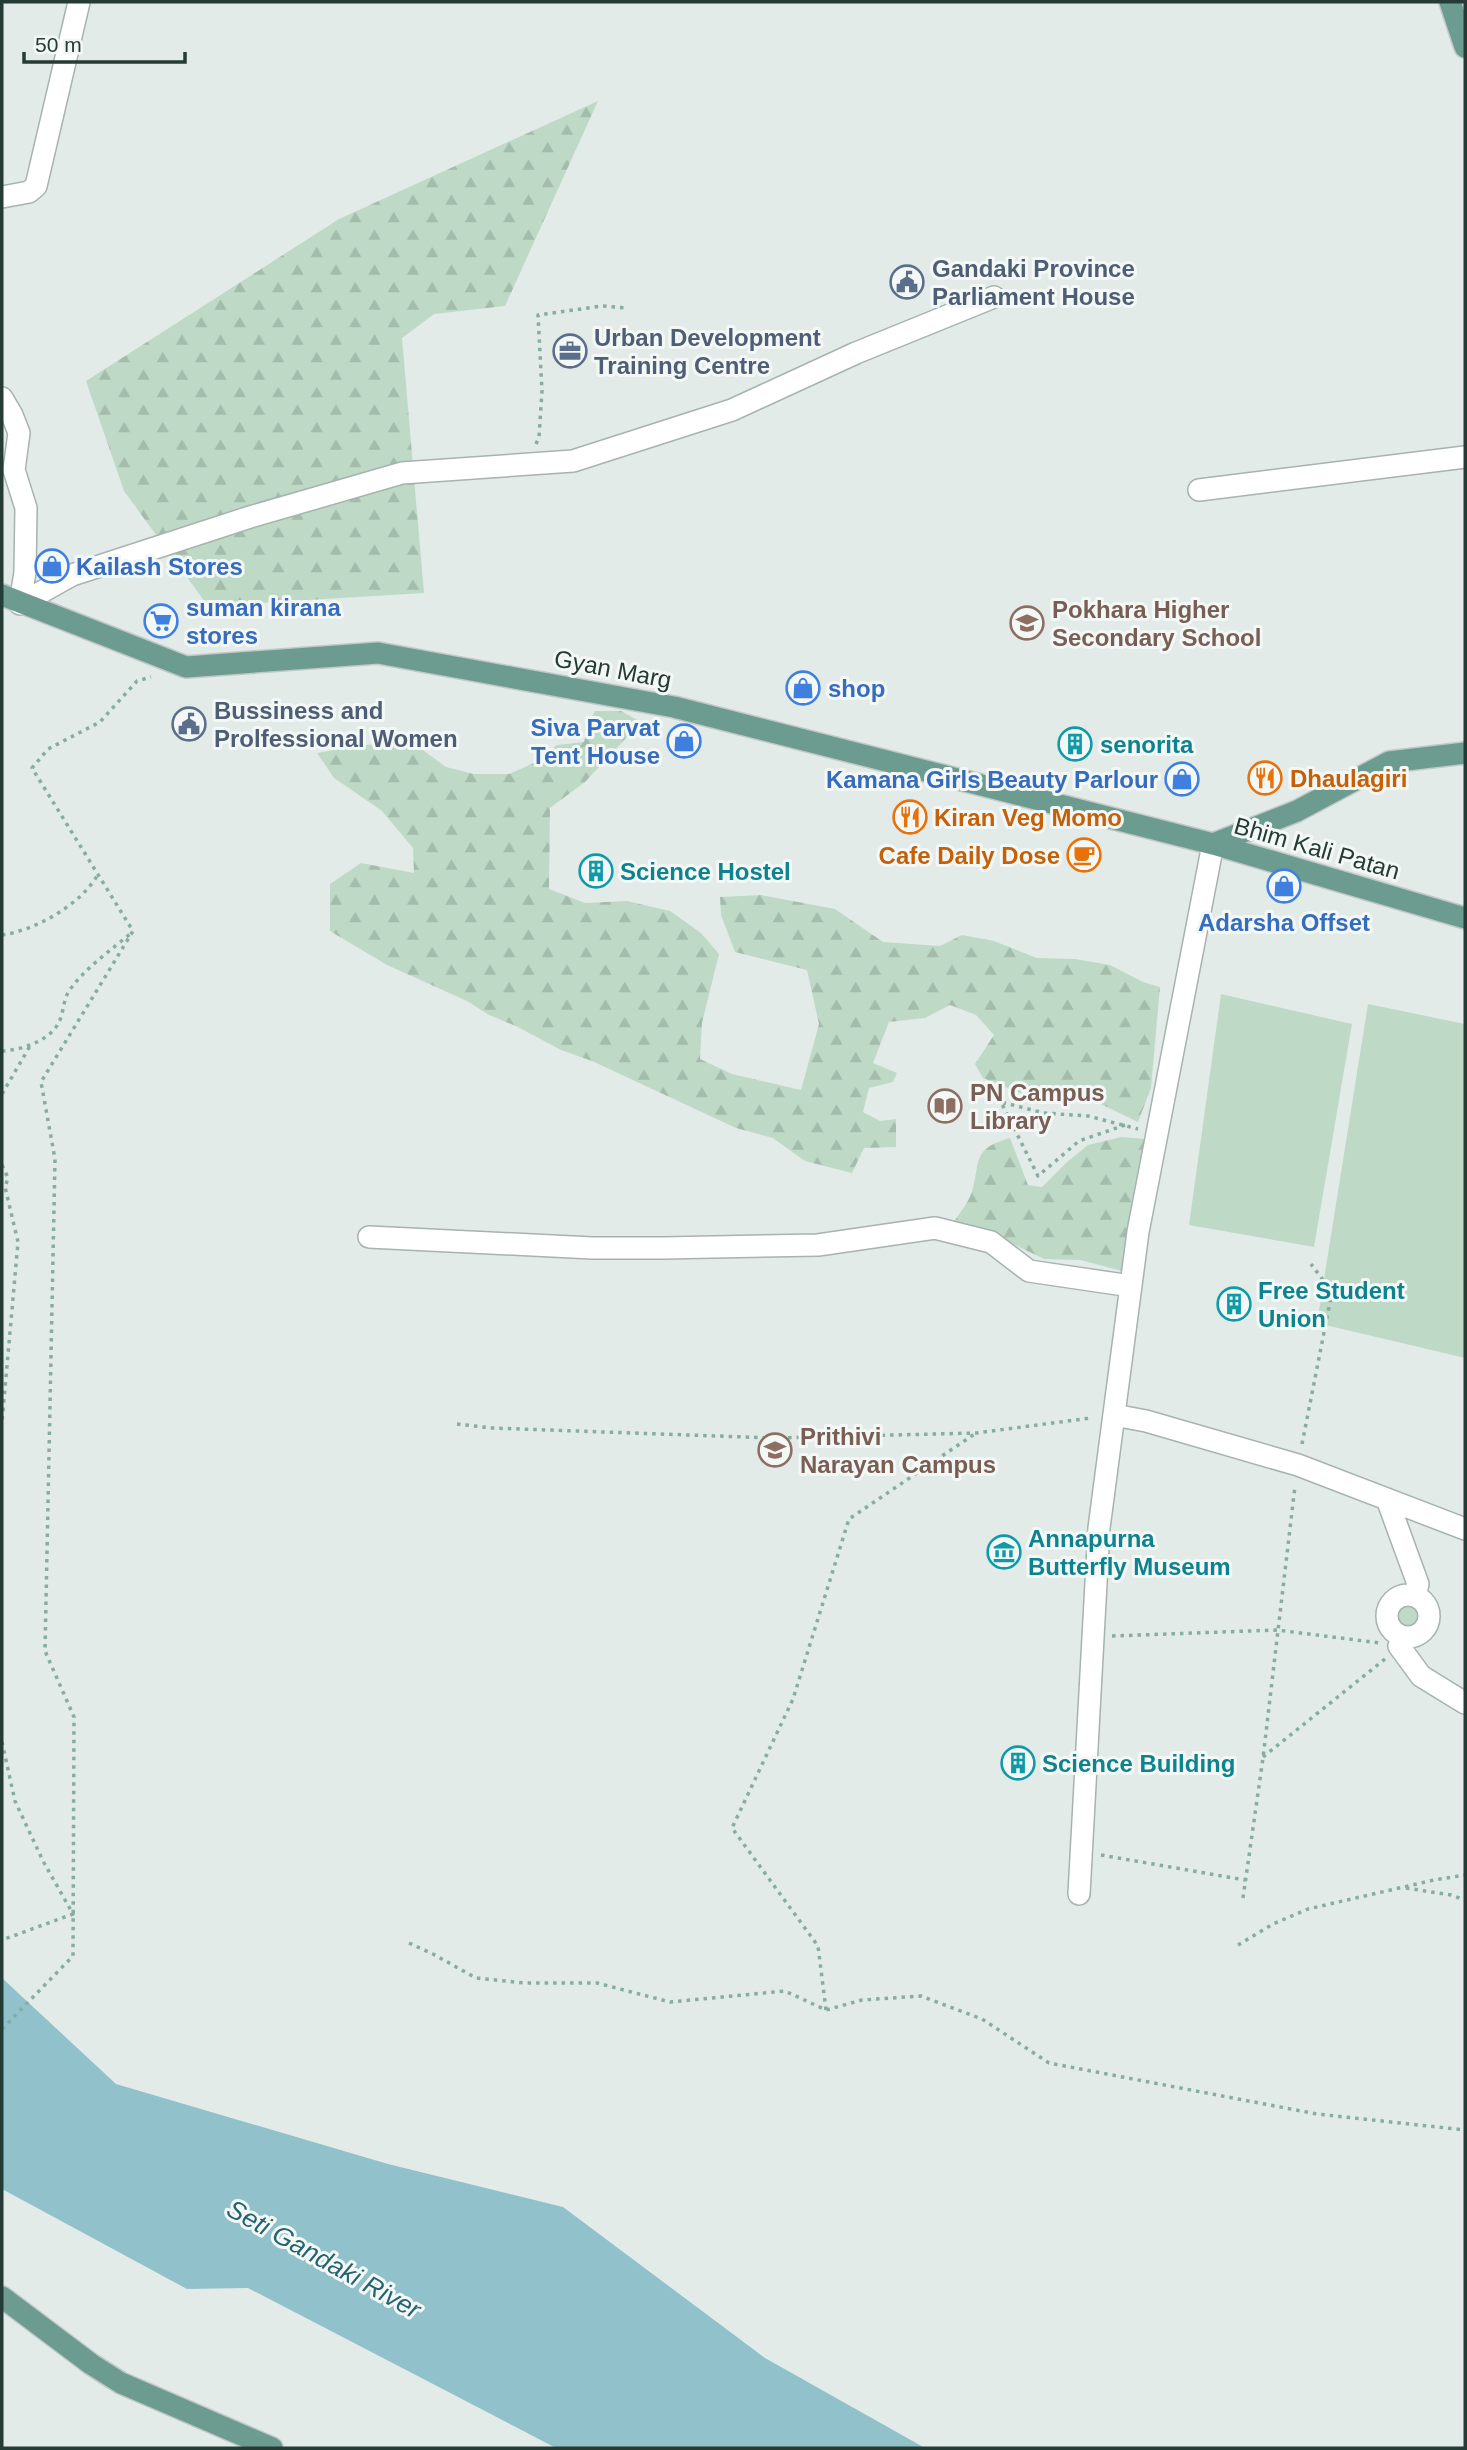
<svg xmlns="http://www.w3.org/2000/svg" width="1467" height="2450" viewBox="0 0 1467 2450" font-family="Arial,sans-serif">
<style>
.green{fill:#bedac6}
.forest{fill:url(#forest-firs)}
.water{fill:#91c1ca}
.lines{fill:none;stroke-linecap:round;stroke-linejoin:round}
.minor-casing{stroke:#a6b3af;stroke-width:24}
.major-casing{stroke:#c2c8c6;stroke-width:24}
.path{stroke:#87aca1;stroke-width:3.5;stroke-dasharray:3.5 5;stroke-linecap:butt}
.minor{stroke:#fff;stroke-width:21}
.major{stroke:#6c9c90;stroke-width:21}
.labels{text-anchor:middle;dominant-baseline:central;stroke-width:6;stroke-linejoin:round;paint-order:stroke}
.service-label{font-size:24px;font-weight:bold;fill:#4e5e75;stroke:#f3f8f6;text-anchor:start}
.shop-label{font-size:24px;font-weight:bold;fill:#366cbe;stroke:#f3f8f6;text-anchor:start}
.education-label{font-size:24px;font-weight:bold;fill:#785e54;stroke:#f3f8f6;text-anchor:start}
.street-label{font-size:24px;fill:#253b35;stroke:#f3f8f6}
.culture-label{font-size:24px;font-weight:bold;fill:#0d838f;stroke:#f3f8f6;text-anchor:start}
.food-label{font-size:24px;font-weight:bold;fill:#c56008;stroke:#f3f8f6;text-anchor:start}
.water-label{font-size:26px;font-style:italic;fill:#256371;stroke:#f3f8f6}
</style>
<defs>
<pattern id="forest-firs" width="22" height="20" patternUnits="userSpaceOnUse" patternTransform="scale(1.75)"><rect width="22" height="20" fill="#bedac6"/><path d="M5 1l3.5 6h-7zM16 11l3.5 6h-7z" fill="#a3bcab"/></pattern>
</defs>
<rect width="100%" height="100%" fill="#e3ebe8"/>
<path class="green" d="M1221 994 1352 1024 1314 1247 1189 1225Z
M1368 1004 1465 1024V1358L1317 1323Z
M1393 1616a15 15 0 1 1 30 0a15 15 0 1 1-30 0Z"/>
<path class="forest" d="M598 101 505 306 434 314 402 338 424 593 208 606 124 491 86 381 339 219Z
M595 711H621L641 722 585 782 550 808 549 889 585 903 627 901 670 911 701 933 719 954 702 1023 700 1059 732 1074 801 1090 819 1024 807 970 735 952 721 915 720 897 761 895 835 909 883 942 940 946 962 935 994 941 1037 958 1075 959 1110 965 1143 982 1160 987 1151 1088 1138 1122 1082 1095 1035 1099 983 1078 975 1064 994 1035 976 1015 950 1005 925 1018 889 1022 873 1063 897 1073 893 1082 869 1088 863 1112 880 1121 896 1119V1147L864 1148 852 1173 805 1161 773 1138 736 1128 592 1061 561 1050 518 1027 489 1015 467 1001 387 965 330 931V884L361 863 414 873 413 848 382 811 334 778 317 753 362 745 413 743 446 767 474 774H509L534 763 557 745 584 742 588 723Z
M1121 1137 1146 1139 1126 1272 1080 1260 1044 1259 993 1234 952 1225C958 1215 968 1203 972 1192 981 1161 971 1149 1010 1138L1028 1185 1042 1187 1067 1162 1088 1145Z"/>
<path class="water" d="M2 1978 116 2084 388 2164 563 2207 765 2358 925 2448H556L248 2288 187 2289 2 2189Z"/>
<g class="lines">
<defs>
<path id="minor" d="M2 197 29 192 36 186 79 2
M2 398 12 415 19 433 14 470 26 508 25 572 20 604
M1199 490 1465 457
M20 604 72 575 250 517 402 473 573 461 732 410 856 353 994 297
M369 1237 592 1248H663L818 1245 935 1228 991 1242 1029 1271 1131 1286
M1114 1415 1146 1421 1298 1465 1465 1529
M1387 1499 1418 1584 1415 1596
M1387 1616a21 21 0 1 1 42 0a21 21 0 1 1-42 0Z
M1402 1636 1399 1646 1421 1676 1465 1703
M1079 1894 1099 1528 1138 1232 1213 844"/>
<path id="major" d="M1450 2 1465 47
M2 595 186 667 378 653 674 707 1213 844 1465 918
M1213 844 1297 811 1389 762 1465 753
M2 2297 91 2364 121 2383 272 2448"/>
</defs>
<use href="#minor" class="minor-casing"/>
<use href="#major" class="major-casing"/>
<path class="path" d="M536 444 539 437 542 391 538 315 602 306 627 308
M2 935C36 930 82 904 98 874
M2 1051C21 1050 50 1041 59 1022 64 1012 63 1000 69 991 85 968 110 951 130 934
M2 1094 30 1046
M1125 1125 1079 1141 1038 1176 1001 1102 1044 1113 1088 1116 1138 1129
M2 1165 8 1178 5 1187 18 1242 2 1422
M457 1424 492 1428 773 1438 976 1433 1091 1418
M1302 1444 1332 1292 1311 1264
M1112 1636 1277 1630 1380 1643
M2 1742 15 1801 43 1861 73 1914 2 1940
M1263 1757 1385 1659
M1101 1855 1245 1880
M1406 1888 1451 1895 1465 1900
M1243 1898 1263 1758 1295 1486
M409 1943 433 1954 476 1978 525 1983H597L670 2002 785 1991 826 2010 862 2000 921 1996 982 2019 1049 2063 1317 2114 1465 2130
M1238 1945 1273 1924 1308 1909 1434 1880 1465 1875
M826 2010 818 1946 732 1828 793 1699 849 1519 976 1433
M2 2029 73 1956 74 1717 45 1651 55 1159 41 1082 133 931 32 768 48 749 100 722 137 681 151 677"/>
<use href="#minor" class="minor"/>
<use href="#major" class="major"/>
</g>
<defs>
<symbol id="civic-ring" viewBox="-11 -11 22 22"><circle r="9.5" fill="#f3f8f6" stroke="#5c6f8a" stroke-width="1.5"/><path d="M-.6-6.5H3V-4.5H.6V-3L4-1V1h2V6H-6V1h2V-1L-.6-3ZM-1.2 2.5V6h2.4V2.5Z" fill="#5c6f8a"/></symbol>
<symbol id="office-ring" viewBox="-11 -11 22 22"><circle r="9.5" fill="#f3f8f6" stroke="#5c6f8a" stroke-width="1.5"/><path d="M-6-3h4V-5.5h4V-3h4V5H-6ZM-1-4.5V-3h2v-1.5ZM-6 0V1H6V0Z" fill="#5c6f8a"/></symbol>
<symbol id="shop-ring" viewBox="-11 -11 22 22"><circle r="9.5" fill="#f3f8f6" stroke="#3f7fe0" stroke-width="1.5"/><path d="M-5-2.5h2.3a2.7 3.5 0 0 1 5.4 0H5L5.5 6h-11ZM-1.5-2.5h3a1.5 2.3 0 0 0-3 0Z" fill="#3f7fe0"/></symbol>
<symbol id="supermarket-ring" viewBox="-11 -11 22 22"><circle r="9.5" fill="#f3f8f6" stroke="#3f7fe0" stroke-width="1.5"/><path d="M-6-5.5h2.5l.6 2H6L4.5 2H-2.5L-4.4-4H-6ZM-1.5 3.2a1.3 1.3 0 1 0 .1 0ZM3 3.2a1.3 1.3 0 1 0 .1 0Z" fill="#3f7fe0"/></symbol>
<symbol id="university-ring" viewBox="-11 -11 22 22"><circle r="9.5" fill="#f3f8f6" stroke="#8d6e63" stroke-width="1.5"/><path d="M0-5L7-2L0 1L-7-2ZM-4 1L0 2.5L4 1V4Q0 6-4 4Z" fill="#8d6e63"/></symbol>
<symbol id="building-ring" viewBox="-11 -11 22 22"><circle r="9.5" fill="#f3f8f6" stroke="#0f9aa8" stroke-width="1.5"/><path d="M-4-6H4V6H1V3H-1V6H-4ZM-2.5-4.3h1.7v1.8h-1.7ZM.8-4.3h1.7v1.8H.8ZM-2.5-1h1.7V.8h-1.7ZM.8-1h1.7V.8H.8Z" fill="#0f9aa8"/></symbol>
<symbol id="restaurant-ring" viewBox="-11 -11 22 22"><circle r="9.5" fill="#f3f8f6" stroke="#e8710a" stroke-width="1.5"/><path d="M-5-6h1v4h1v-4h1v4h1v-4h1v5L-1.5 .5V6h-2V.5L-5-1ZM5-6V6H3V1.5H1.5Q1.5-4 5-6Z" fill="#e8710a"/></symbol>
<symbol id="cafe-ring" viewBox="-11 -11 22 22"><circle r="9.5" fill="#f3f8f6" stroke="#e8710a" stroke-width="1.5"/><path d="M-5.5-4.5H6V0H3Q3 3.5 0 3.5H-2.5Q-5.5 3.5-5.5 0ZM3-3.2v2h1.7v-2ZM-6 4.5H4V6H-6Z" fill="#e8710a"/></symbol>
<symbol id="library-ring" viewBox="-11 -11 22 22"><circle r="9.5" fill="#f3f8f6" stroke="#8d6e63" stroke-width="1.5"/><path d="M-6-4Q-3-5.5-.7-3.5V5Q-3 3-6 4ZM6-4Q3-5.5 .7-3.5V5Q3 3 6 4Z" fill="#8d6e63"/></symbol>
<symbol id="museum-ring" viewBox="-11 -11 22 22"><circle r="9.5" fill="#f3f8f6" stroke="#0f9aa8" stroke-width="1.5"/><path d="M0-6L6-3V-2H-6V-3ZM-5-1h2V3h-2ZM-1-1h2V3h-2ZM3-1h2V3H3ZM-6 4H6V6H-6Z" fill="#0f9aa8"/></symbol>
</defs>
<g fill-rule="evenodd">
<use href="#civic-ring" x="888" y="263" width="38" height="38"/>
<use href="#office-ring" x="551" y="332" width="38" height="38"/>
<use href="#shop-ring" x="33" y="547" width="38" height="38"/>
<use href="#supermarket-ring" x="142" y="602" width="38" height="38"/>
<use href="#university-ring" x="1008" y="604" width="38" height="38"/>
<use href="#shop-ring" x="784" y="669" width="38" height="38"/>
<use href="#civic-ring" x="170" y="705" width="38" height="38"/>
<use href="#shop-ring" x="665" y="722" width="38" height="38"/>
<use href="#building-ring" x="1056" y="725" width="38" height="38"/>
<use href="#restaurant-ring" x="1246" y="759" width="38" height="38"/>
<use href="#shop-ring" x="1163" y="760" width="38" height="38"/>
<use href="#restaurant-ring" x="891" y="798" width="38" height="38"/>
<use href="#cafe-ring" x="1065" y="836" width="38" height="38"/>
<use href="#building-ring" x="577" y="852" width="38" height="38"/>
<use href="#shop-ring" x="1265" y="867" width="38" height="38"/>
<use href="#library-ring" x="926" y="1087" width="38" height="38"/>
<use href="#building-ring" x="1215" y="1285" width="38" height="38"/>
<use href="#university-ring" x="756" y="1431" width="38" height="38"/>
<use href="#museum-ring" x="985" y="1533" width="38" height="38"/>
<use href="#building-ring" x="999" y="1744" width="38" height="38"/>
</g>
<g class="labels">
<g class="service-label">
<text x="932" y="268">Gandaki Province<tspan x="932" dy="28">Parliament House</tspan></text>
<text x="594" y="337">Urban Development<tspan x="594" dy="28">Training Centre</tspan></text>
<text x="214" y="710">Bussiness and<tspan x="214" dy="28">Prolfessional Women</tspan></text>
</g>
<g class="shop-label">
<text x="76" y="566">Kailash Stores</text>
<text x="186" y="607">suman kirana<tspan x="186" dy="28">stores</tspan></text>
<text x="828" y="688">shop</text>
<text x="660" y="727" text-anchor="end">Siva Parvat<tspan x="660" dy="28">Tent House</tspan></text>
<text x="1158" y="779" text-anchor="end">Kamana Girls Beauty Parlour</text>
<text x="1284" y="922" text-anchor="middle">Adarsha Offset</text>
</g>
<g class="education-label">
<text x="1052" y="609">Pokhara Higher<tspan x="1052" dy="28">Secondary School</tspan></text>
<text x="970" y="1092">PN Campus<tspan x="970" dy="28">Library</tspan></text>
<text x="800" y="1436">Prithivi<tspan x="800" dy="28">Narayan Campus</tspan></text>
</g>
<g class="street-label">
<text transform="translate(613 669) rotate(11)">Gyan Marg</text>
<text transform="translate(1317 848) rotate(16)">Bhim Kali Patan</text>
</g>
<g class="culture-label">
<text x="1100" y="744">senorita</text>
<text x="620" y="871">Science Hostel</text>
<text x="1258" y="1290">Free Student<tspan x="1258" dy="28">Union</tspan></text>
<text x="1028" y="1538">Annapurna<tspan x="1028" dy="28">Butterfly Museum</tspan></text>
<text x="1042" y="1763">Science Building</text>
</g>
<g class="food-label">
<text x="1290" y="778">Dhaulagiri</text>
<text x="934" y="817">Kiran Veg Momo</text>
<text x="1060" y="855" text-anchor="end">Cafe Daily Dose</text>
</g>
<g class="water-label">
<text transform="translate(324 2259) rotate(29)">Seti Gandaki River</text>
</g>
</g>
<rect width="1467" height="2450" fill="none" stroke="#253b35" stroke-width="7"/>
<path d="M24 52v10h161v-10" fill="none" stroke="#253b35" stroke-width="3.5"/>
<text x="35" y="52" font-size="21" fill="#253b35" stroke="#f3f8f6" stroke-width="5" paint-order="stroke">50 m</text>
</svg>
